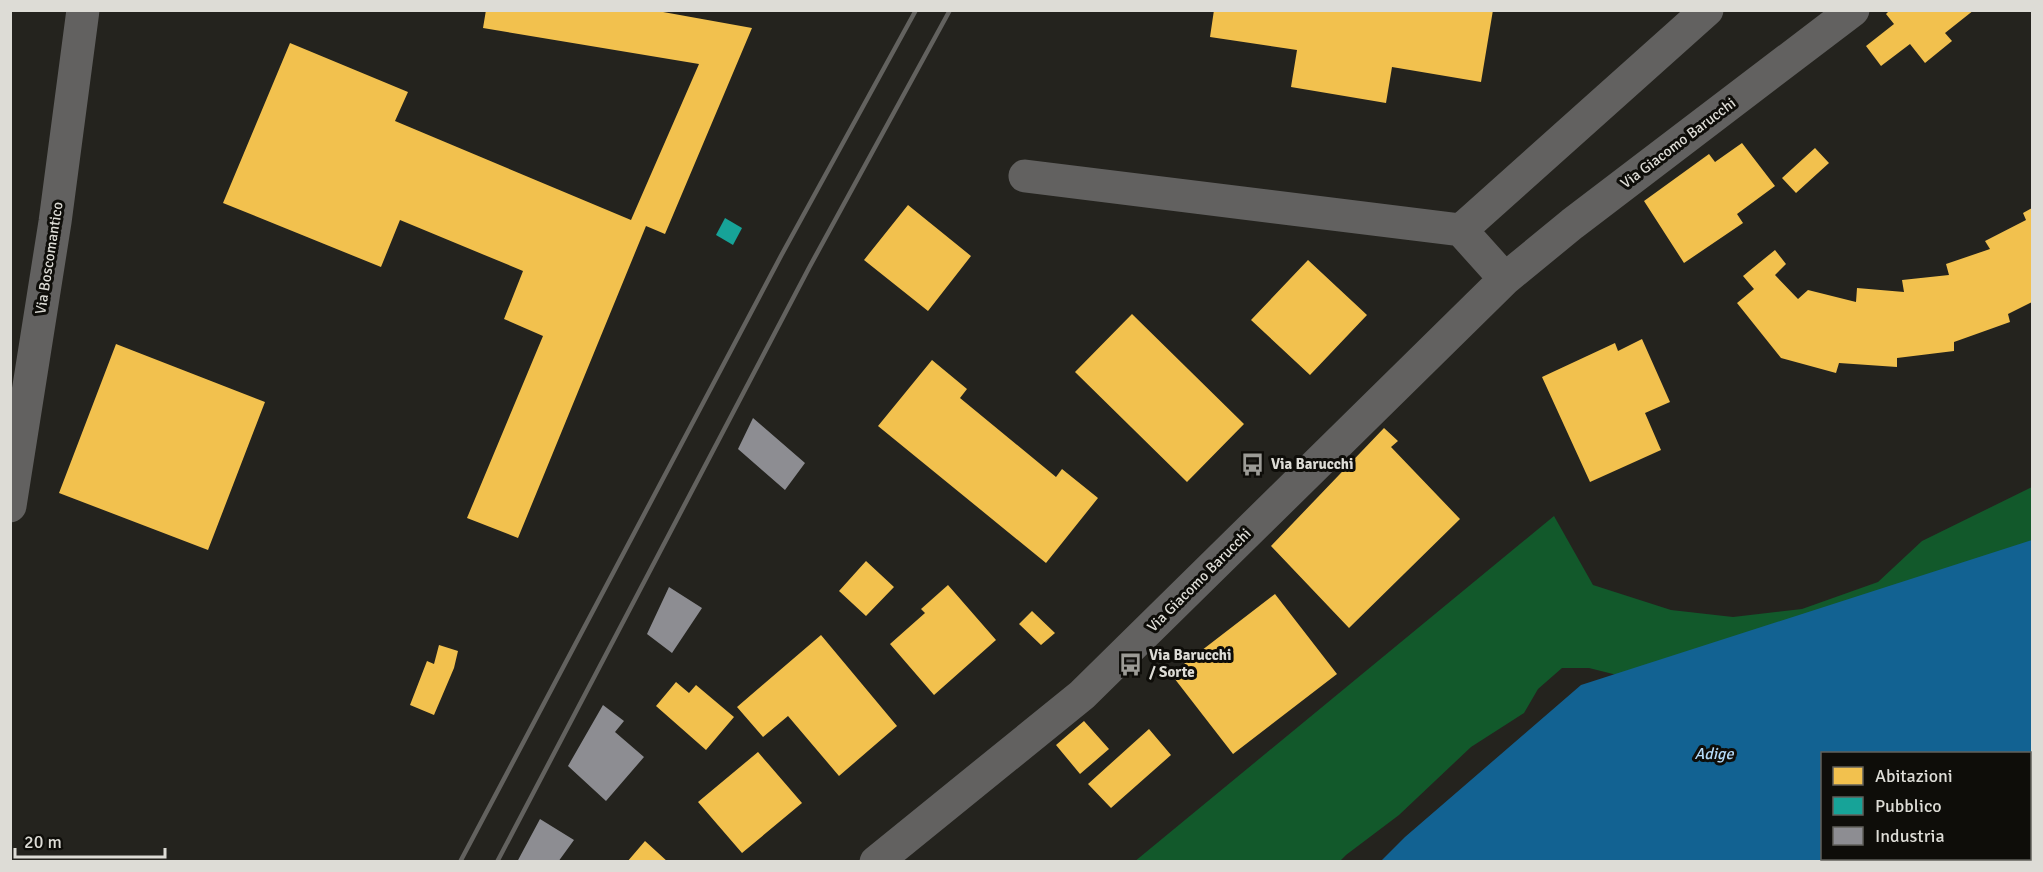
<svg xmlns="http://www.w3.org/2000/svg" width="2043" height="872" viewBox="0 0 2043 872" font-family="Signika,sans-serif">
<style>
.forest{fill:#12592b}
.water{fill:#126292;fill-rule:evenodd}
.homes{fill:#f2c14e}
.public{fill:#17a398}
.industry{fill:#8d8d92}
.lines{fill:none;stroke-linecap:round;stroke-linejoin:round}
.minor{stroke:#626160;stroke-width:33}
.rail{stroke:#63625f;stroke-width:4.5}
.labels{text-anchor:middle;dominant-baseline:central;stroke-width:6;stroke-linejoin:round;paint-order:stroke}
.street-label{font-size:15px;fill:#dddcd6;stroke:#0e0d09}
.poi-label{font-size:15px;font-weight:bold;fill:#dddcd6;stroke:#0e0d09;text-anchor:start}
.water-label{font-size:16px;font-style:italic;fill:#b5dbf9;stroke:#0e0d09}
</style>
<rect width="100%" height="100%" fill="#24231e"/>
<path class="forest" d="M2032 487V552L1641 681 1589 668H1562L1538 689 1524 713 1471 747 1399 815 1346 855 1340 861 1134 862 1554 516 1593 585 1671 610 1733 617 1802 609 1878 582 1922 541Z"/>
<path class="water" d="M2032 540V861H1381L1405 837 1581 685ZM1822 754H2030V858H1822Z"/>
<path class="homes" d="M486 10H652L752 28 665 234 646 226 518 538 467 518 543 336 504 319 523 271 400 220 381 267 223 203 290 43 408 92 395 121 631 220 699 64 483 28Z
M1214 10H1493L1481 82 1392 67 1386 103 1291 87 1297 50 1210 37Z
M1890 10H1974L1945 33 1952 41 1925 63 1910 44 1881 66 1866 46 1894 24 1886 14Z
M1742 143 1775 186 1737 214 1743 223 1684 263 1644 201 1709 154 1715 162Z
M1815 148 1829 163 1796 193 1782 178Z
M908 205 971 256 928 311 864 260Z
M2032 208V302L2008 314 2010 322 1954 342V351L1897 358V367L1839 363 1836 373 1781 358 1737 303 1754 289 1743 276 1775 250 1786 264 1775 275 1798 299 1808 290 1856 302 1857 288 1904 292 1902 280 1949 275 1946 264 1990 249 1985 241 2026 220 2023 213Z
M1308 260 1367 315 1310 375 1251 320Z
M1132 314 1244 424 1187 482 1075 372Z
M1642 339 1670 402 1645 413 1661 450 1590 482 1542 377 1615 343 1618 351Z
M116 344 265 402 208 550 59 493Z
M932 360 967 389 960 398 1056 477 1062 469 1098 498 1046 563 878 426Z
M1384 428 1398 441 1391 447 1460 519 1349 628 1271 546Z
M866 561 894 587 866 616 839 591Z
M948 585 996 640 934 695 890 644 925 613 921 609Z
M1275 594 1337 674 1233 754 1171 674Z
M1032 611 1055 633 1041 645 1019 624Z
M821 635 897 726 839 776 788 716 763 737 737 707Z
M439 645 458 651 454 668 434 715 410 705 427 661 434 664Z
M676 682 689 693 696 685 734 717 706 750 656 706Z
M1084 721 1109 749 1080 774 1056 745Z
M1149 729 1171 755 1111 808 1088 784Z
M758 752 802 803 742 853 698 802Z
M645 841 668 862H627Z"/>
<path class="public" d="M725 218 742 228 733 245 716 235Z"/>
<path class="industry" d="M753 418 805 463 785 490 738 449Z
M669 587 702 608 672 653 647 634Z
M603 705 624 721 615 732 644 757 606 801 568 766Z
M540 819 574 840 558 862H517Z"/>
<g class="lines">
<path class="minor" d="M1025 176 1461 230
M1505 279 1461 230 1707 10
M10 506 55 222 83 10
M876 862 1082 695 1505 279 1572 224 1853 10"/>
<path class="rail" d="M460 862 782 254 916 10
M497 862 810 266 950 10"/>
</g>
<defs>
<symbol id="bus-bare" viewBox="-9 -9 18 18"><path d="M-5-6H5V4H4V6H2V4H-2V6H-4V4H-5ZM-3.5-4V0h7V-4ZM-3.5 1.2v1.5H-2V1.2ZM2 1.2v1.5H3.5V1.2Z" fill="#9c9b96" stroke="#0e0d09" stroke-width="2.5" paint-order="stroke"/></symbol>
</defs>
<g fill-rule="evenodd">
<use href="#bus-bare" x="1236" y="448" width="33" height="33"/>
<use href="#bus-bare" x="1114" y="648" width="33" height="33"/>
</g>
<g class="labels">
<g class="street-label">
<text transform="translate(1678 143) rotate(-37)">Via Giacomo Barucchi</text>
<text transform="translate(49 258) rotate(-81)">Via Boscomantico</text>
<text transform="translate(1199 580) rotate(-45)">Via Giacomo Barucchi</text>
</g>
<g class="poi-label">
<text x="1271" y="464">Via Barucchi</text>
<text x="1149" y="655">Via Barucchi<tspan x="1149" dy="17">/ Sorte</tspan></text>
</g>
<g class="water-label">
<text x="1714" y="754">Adige</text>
</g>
</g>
<rect width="2043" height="872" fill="none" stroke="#dddcd6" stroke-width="24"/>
<rect x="1821" y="752" width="210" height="108" fill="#0e0d09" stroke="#61605b" stroke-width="1.5"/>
<rect x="1833" y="767" width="30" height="18" fill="#f2c14e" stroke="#61605b" stroke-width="1.5"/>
<text x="1875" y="782" font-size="18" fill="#dddcd6">Abitazioni</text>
<rect x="1833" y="797" width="30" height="18" fill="#17a398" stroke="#61605b" stroke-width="1.5"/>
<text x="1875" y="812" font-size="18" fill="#dddcd6">Pubblico</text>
<rect x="1833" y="827" width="30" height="18" fill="#8d8d92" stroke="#61605b" stroke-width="1.5"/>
<text x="1875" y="842" font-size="18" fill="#dddcd6">Industria</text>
<path d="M15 848v9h150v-9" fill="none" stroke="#dddcd6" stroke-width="3"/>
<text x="24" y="848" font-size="18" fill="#dddcd6" stroke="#0e0d09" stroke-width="4.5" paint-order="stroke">20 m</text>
</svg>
